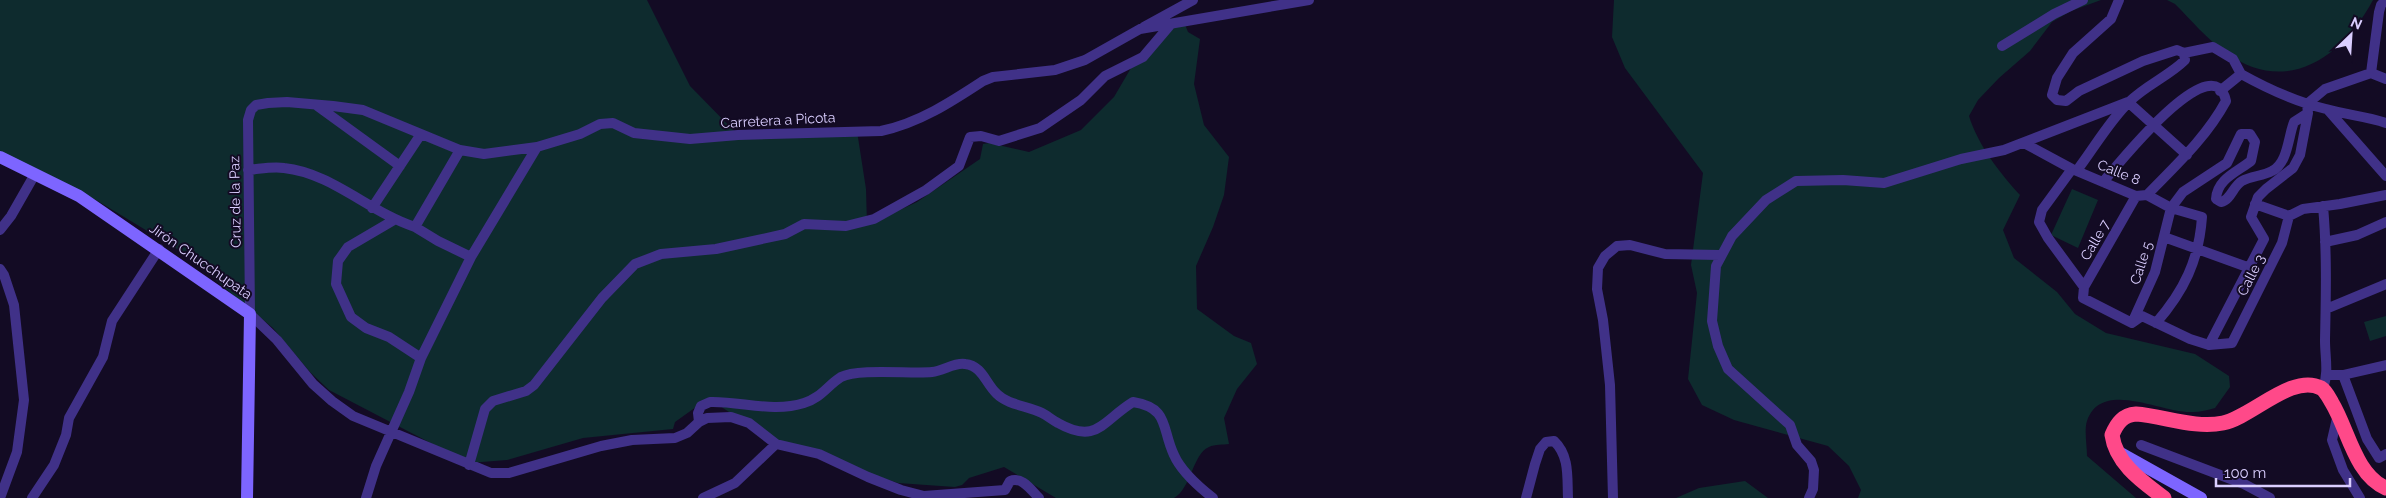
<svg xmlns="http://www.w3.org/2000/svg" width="2386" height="498" viewBox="0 0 2386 498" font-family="Raleway,sans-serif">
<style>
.green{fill:#0e2b2e}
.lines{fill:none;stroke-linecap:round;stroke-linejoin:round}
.street{stroke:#403188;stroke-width:10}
.secondary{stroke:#7d65ff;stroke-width:12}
.highway{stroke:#ff4989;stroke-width:15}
.labels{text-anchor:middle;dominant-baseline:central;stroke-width:4;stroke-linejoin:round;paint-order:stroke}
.street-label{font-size:14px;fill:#daceff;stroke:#130b24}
</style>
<rect width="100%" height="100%" fill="#130b24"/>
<path class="green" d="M0 0H647L690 86 738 135 857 131 866 189 867 225 917 202 980 159 983 144 989 143 1029 152 1081 130 1114 97 1131 68 1171 24 1184 22 1188 32 1200 39 1194 84 1204 125 1229 157 1224 195 1213 227 1196 266 1197 309 1234 336 1251 343 1257 364 1237 389 1224 418 1229 444C1223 445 1215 444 1209 447 1193 453 1191 489 1174 498H1056L1004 467 969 478 962 485 955 487 898 483 847 466 771 440 720 406 696 407 675 422 673 429 583 438 507 460 469 463 329 390 310 372 273 328 220 284 197 261 96 200 0 153Z
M1614 0H2101L2071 11 2052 22 2030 51 1999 78 1978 100 1969 116C1978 145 1999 172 2020 195L2003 230 2014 258 2057 292 2075 314 2106 333 2195 354 2229 376 2230 387 2215 408C2208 410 2200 412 2193 412 2162 414 2102 378 2087 421 2084 430 2087 445 2087 456L2136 498H1858L1861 490 1849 466 1828 446 1734 420 1702 405 1688 379 1697 293 1691 265 1703 173 1625 68 1612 37Z
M2167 0H2373C2342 58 2286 97 2225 52 2207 39 2191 20 2175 4Z
M2072 189 2098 200 2078 248 2051 235Z
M2386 316V336L2370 341 2364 322Z
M1745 481 1768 498H1676L1699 488Z"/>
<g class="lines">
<path class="street" d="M2119 0 2111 19 2073 53 2057 78 2052 95 2057 100 2066 101 2079 91 2143 61 2177 50 2184 53 2213 47 2233 59 2241 74 2220 91
M1144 27 1193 0
M2002 46 2054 14 2083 0
M2371 73 2379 12 2381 5 2386 0
M2241 74C2268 89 2296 102 2326 109 2346 115 2366 116 2386 123
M316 105 400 166
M2328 110 2386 176
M2024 143 2072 169
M2078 169C2094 148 2110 120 2129 102 2146 85 2169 76 2185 60L2184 53
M248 170C260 169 273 166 284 168 332 173 369 212 415 227L460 150
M2103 182C2116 167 2214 43 2226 101 2206 138 2175 166 2147 195
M2136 196 2084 287 2083 298 2132 323 2142 316 2190 339 2209 345 2232 343 2282 243 2289 216
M2255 204 2289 216 2303 209 2340 204 2386 195
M372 208 421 134
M394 220 348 247 338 261 336 284 351 317 366 328 389 337 421 358
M415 227 438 241 471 257
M0 230 11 216 35 174
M2164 237 2250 268
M2325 242 2357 235 2386 222
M0 269 4 275 14 305 24 400 17 452 0 498
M2084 287 2048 238 2039 222 2042 210 2072 169 2136 196 2147 195 2171 208 2202 217C2199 260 2184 291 2156 323
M2326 309 2386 284
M2132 323 2155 272 2171 208 2183 192 2227 163 2241 134H2250L2255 142 2251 161C2237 172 2217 179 2216 199L2221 202C2231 200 2233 186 2242 181 2251 176 2263 176 2272 171 2288 163 2288 137 2294 122L2308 113
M2209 345 2264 239 2251 217 2258 197 2266 189 2293 168 2300 155 2308 113 2307 104 2325 89 2371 73 2386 79
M2327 375H2343L2386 365
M2343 375 2367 439 2379 458 2386 454
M2323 389C2329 371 2325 358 2325 340 2326 295 2327 250 2323 206
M2338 414 2332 440 2343 470 2360 498
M699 422 698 413 701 406 710 402C741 401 773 413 804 403 821 398 828 385 841 377 858 368 911 374 932 372 943 371 955 362 965 364 983 366 985 383 997 394 1008 405 1028 406 1042 413 1048 416 1052 420 1058 423 1097 445 1102 421 1133 402 1170 408 1161 428 1174 455 1181 471 1199 487 1213 498
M2141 445 2244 484 2270 498
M469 465 485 409 493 401 526 391 534 385 602 298 635 264 661 254 716 249 785 234 804 224 846 226 874 219 926 190 959 166 970 137 981 136 999 141 1040 128 1081 100 1105 76 1143 57 1171 24
M32 498 54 465 66 435 69 418 103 357 112 321 159 249
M366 498 376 466 409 392 421 358 471 257 537 147
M703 498 735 483 776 444
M1039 498C1031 490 1022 476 1010 481L1005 490 924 496 901 490 868 477 819 454 776 444 749 423 731 417 707 418 699 422 687 433 675 438 632 440 601 446 509 473H491L353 416 332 401 313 384 277 340 250 314 248 120 251 110 256 105 268 103 287 102 333 106 363 110 460 150 484 154 537 147 580 134 600 124 613 123 634 133 690 139 738 135 881 131C919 123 951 102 983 81L993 77 1055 70 1085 60 1140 29 1309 0
M1526 498 1535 464 1540 449 1546 442 1554 441C1570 456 1567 478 1568 498
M1613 498 1610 385 1603 320 1597 289 1598 268 1605 256 1617 246 1630 245 1665 254 1720 255
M1809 498 1813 489 1814 470 1811 461 1797 445 1790 425 1728 369 1718 346 1712 321 1716 266 1732 236 1766 200 1796 181 1843 180 1884 183 1961 159 2004 150 2128 102 2187 155"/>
<path class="secondary" d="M0 157 79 196 250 314 247 498
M2117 451 2201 498"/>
<path class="highway" d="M2164 498C2143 482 2116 464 2112 435 2117 423 2123 415 2136 414 2164 416 2195 429 2223 423 2252 417 2292 373 2321 388 2326 391 2329 398 2332 403 2348 429 2355 475 2386 488"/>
</g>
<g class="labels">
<g class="street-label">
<text transform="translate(778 120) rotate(-3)">Carretera a Picota</text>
<text transform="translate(2119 172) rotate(22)">Calle 8</text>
<text transform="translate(235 202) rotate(-91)">Cruz de la Paz</text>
<text transform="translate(2095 240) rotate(-60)">Calle 7</text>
<text transform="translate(201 261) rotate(35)">Jirón Chucchupata</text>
<text transform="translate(2141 263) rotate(-72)">Calle 5</text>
<text transform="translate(2251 275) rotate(-63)">Calle 3</text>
</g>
</g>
<g transform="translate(2351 35) rotate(25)" stroke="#130b24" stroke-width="4" paint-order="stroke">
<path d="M0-4L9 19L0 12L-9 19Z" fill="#daceff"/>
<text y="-8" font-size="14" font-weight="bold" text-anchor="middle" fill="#daceff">N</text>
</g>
<path d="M2216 478v8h134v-8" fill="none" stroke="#daceff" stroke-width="2.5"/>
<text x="2224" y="478" font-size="15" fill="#daceff" stroke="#130b24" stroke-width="4" paint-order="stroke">100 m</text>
</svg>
